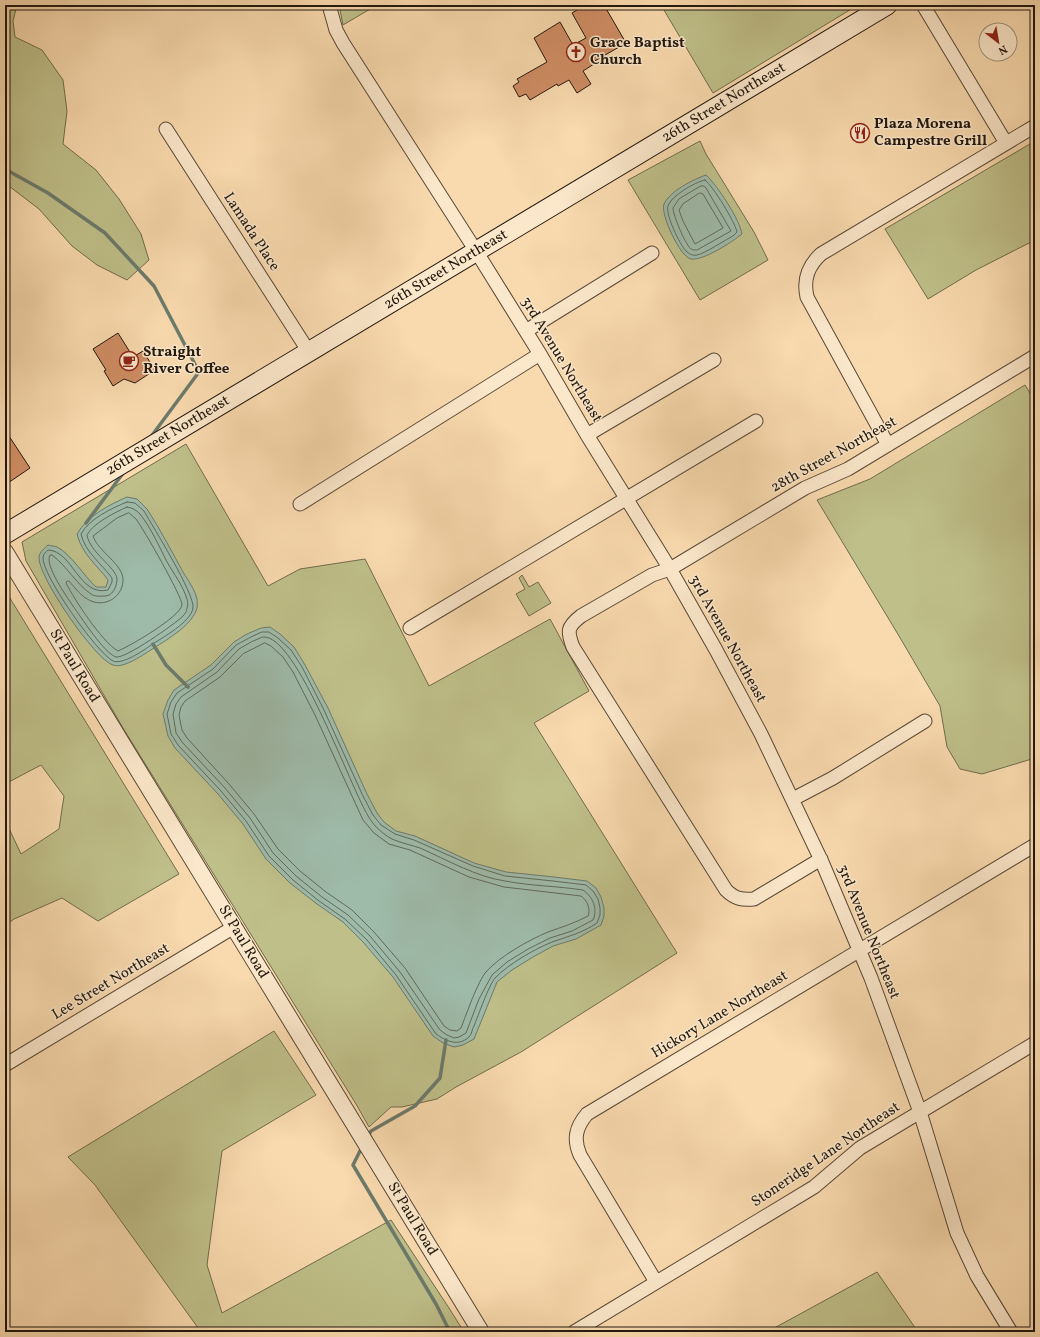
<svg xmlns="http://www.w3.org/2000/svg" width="1040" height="1337" viewBox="0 0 1040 1337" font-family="Vollkorn,serif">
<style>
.green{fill:#bfbf89;stroke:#706c4c}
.water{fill:#9ebbaa;stroke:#6c7a6c}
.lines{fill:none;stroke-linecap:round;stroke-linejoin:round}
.shore{stroke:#606a5c;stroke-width:1}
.stream{stroke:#6c7a6c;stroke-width:3.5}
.building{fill:#d08d64;stroke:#22180f}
.minor-casing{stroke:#584837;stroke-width:15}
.tertiary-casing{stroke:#584837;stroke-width:18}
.secondary-casing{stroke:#22180f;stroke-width:21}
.minor{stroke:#fbe7ca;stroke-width:13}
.tertiary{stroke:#fbe7ca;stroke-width:16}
.secondary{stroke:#fbe7ca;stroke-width:19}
.labels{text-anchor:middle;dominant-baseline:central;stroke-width:3;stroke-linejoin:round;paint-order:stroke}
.poi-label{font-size:15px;font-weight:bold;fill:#22180f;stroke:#fbe7ca;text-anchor:start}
.street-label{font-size:15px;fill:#22180f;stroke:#fbe7ca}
</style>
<rect width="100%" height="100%" fill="#f9daae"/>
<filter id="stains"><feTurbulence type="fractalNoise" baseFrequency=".005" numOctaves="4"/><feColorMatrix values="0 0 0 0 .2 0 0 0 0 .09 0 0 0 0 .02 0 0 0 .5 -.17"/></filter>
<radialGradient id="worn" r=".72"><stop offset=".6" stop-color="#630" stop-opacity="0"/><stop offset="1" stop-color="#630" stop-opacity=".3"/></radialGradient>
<path class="green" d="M5 5H17L13 21 15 37 42 50 63 80 67 111 63 144 96 170 119 199 141 234 149 260 127 280 97 265 72 246 39 209 5 183Z
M339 5H377L343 25Z
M661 5H858L713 93Z
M700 141 706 154 754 232 768 260 700 300 628 180Z
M1035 141V240L976 270 928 299 885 229Z
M1025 385 1035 401V758L982 774 960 769 947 747 940 706 899 636 817 500 870 479Z
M186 444 268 586 300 569 365 559 429 686 550 619 589 691 534 723 677 953 521 1052 456 1087 437 1099 402 1107H391L369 1127 356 1104 123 728 26 561 22 542Z
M522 575 529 587 538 582 551 603 529 616 516 594 525 589 519 578Z
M5 590 179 874 98 921 62 898 14 919 5 926V820L21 854 59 829 64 796 41 765 5 784Z
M274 1031 316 1095 222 1151 207 1265 222 1313 391 1220 449 1308 464 1332H201L95 1185 68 1157Z
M877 1272 918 1332H767Z"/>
<path class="water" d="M706 175C717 185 740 220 742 234 732 242 703 261 691 259 680 257 660 214 664 204 670 191 694 179 706 175Z
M127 497 137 499 147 509C160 529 171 550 183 572 188 580 195 590 197 599 197 602 198 608 196 611 190 626 168 639 154 648 144 654 124 669 113 665 95 660 37 575 39 557 40 551 44 549 48 545 51 546 55 546 57 547 71 554 84 576 96 587H106L108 580C96 564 82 554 77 534 87 516 109 505 127 497Z
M270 627 280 634 294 647 305 665 328 708 367 794 377 813 384 822 396 831 415 836 474 863 506 872 554 877 587 881 596 888 601 897 604 908V916L601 925 576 939 553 946 533 957 512 970 497 982 474 1039 463 1045 454 1047 443 1043 433 1036 393 977 363 942 343 922 317 904 290 883 266 859 243 824 218 794 175 748 168 736 163 714 168 700 174 690 211 665 234 642 247 634 261 628Z"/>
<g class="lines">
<path class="shore" d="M705 180C713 186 735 222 737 232L733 236C725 240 704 254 697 255 693 256 689 254 686 251 680 245 665 214 668 206 671 196 695 182 705 180Z
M701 186H704L706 188 731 231 697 250C694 250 693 250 691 249 685 244 673 215 673 208L679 199Z
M700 193 703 194 723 228 695 244 683 221 679 210 683 204Z
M127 502 135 503 144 511C153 527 195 594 193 608 191 622 162 638 151 645 143 651 122 665 113 661 97 653 41 574 43 557 44 553 46 552 48 550 73 551 79 597 108 590L112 582V578C101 563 85 552 81 534 89 519 112 508 127 502Z
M127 507C133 508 136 510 140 514 151 528 159 546 167 562 174 574 183 586 187 599 188 602 188 606 187 608 187 611 185 614 183 616 175 624 125 659 116 657 104 653 81 617 73 606 67 597 44 565 50 555H52C67 566 76 584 91 594 95 597 101 596 106 596 111 595 113 592 115 588 116 586 117 582 117 579 116 567 90 553 87 535 93 523 116 512 127 507Z
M129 513C131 515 134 517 136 519 143 528 183 598 182 605 180 617 130 646 118 651 102 642 74 599 66 583L67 581H69C75 588 81 596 89 600 104 608 122 598 123 581 124 564 98 552 93 536L117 518Z
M262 632H269L278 638 291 650 302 667 324 710 363 796 373 815 381 825 395 834 414 840 473 866 505 876 553 881 586 885 593 891 598 899 600 908V915L597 923C582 933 569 936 552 942 533 950 510 963 495 978 489 985 478 1016 474 1026 472 1029 472 1034 469 1037 458 1047 446 1041 436 1034L396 975 367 940 345 919 319 901 293 880 269 856 246 821 221 791 178 745 171 734 167 714 171 702 177 693 213 669 236 645 249 638Z
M263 637C297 633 351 791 370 819 375 827 383 834 392 839 401 843 411 845 420 848 447 860 477 877 505 881 531 886 557 886 583 890 593 897 598 909 593 920L572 931 550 938 528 949 507 962 492 975 479 999 466 1033 459 1037 454 1038 447 1035 440 1030 400 972 370 936 348 915 322 897 296 876 273 853 250 818 225 788 182 742 176 733 173 714 176 704 181 697 217 672 239 649 251 642Z
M265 643 271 646 283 657 293 672 315 715 363 820 374 833 389 844 410 850 469 877 504 887 581 896C587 900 591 909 588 916 575 923 562 927 548 932 529 940 500 956 486 972 478 981 466 1015 461 1028L457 1031 450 1030 444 1026 405 968 374 932 352 910 326 892 300 871 278 849 254 814 229 784 187 738 182 730 179 715 181 707 185 701 220 677 243 654Z"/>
<path class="stream" d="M5 169 48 193 105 233 154 286 199 372 150 438
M86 523 124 472
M153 644 166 665 188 687
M368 1136 371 1131 415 1106 440 1078 446 1040
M362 1147 353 1165 436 1304 450 1332"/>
</g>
<path class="building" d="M585 5H604L626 43 593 62 594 64 583 71 591 84 577 93 569 80 558 86 557 84 530 100 526 94 519 97 513 86 519 82 517 79 547 62 534 38 560 22 573 45 586 38 572 13Z
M118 333 133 357 143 351 155 370 135 383 124 379 113 386 104 371 106 370 93 349Z
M5 430 30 468 5 485Z"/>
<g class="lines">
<defs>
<path id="minor" d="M329 5 336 30 343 43 476 251 540 354 587 435 670 569 716 650 761 734 822 862 871 978 920 1112 957 1233 977 1276 1011 1332
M923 5 1006 143
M166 129 309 352
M526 331 652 253
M587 435 714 360
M888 445 807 297C803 279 808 266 821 254L1035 126
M300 504 540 354
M410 628 756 421
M793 799 833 778 925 721
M821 859 754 899C742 900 735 899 726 890L573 647C567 631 567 627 581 616L652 575 670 569 805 488 848 469 1035 356
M5 1065 234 927
M656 1282 580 1155C573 1139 576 1127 587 1114L1035 845
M574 1332 814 1187 860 1148 1035 1043"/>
<path id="tertiary" d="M5 552 481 1332"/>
<path id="secondary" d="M5 534 887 5"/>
</defs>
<use href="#minor" class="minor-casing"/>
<use href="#tertiary" class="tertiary-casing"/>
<use href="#secondary" class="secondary-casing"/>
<use href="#minor" class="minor"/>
<use href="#tertiary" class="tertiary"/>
<use href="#secondary" class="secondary"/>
</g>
<defs>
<symbol id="church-ring" viewBox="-11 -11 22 22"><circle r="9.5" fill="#fbe7ca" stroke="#8f2418" stroke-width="1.5"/><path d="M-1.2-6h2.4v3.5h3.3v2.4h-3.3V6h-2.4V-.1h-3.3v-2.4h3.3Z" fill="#8f2418"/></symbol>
<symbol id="restaurant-ring" viewBox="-11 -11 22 22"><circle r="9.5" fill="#fbe7ca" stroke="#8f2418" stroke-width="1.5"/><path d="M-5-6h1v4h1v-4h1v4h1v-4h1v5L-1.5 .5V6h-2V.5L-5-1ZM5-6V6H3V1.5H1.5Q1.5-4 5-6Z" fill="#8f2418"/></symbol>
<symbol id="cafe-ring" viewBox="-11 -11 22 22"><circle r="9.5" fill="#fbe7ca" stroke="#8f2418" stroke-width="1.5"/><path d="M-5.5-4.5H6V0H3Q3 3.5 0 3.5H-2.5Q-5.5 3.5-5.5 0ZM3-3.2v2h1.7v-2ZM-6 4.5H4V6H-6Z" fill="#8f2418"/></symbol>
</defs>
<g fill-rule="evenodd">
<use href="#church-ring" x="565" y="41" width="22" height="22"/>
<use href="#restaurant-ring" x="849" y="122" width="22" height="22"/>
<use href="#cafe-ring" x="118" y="350" width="22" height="22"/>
</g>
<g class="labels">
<g class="poi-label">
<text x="590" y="43">Grace Baptist<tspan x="590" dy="17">Church</tspan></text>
<text x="874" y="124">Plaza Morena<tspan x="874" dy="17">Campestre Grill</tspan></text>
<text x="143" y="352">Straight<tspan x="143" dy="17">River Coffee</tspan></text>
</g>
<g class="street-label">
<text transform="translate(724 103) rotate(-31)">26th Street Northeast</text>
<text transform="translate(251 232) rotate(57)">Lamada Place</text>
<text transform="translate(446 270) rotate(-31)">26th Street Northeast</text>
<text transform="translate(561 360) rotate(59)">3rd Avenue Northeast</text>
<text transform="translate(168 436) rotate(-31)">26th Street Northeast</text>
<text transform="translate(834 455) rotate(-29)">28th Street Northeast</text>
<text transform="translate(727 639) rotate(61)">3rd Avenue Northeast</text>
<text transform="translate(74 666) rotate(59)">St Paul Road</text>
<text transform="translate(868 932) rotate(68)">3rd Avenue Northeast</text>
<text transform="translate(243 942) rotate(59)">St Paul Road</text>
<text transform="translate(111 982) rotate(-31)">Lee Street Northeast</text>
<text transform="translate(720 1015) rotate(-31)">Hickory Lane Northeast</text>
<text transform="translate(826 1155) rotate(-34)">Stoneridge Lane Northeast</text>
<text transform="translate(412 1219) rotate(59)">St Paul Road</text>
</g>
</g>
<rect width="1040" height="1337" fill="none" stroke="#f9daae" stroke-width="20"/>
<rect x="6" y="6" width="1028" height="1325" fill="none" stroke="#22180f" stroke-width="2"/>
<rect x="10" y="10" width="1020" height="1317" fill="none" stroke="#22180f"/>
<g transform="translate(998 42) rotate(149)"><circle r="19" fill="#fbe7ca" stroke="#a4947f"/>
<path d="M0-3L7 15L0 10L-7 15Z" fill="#8f2418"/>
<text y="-6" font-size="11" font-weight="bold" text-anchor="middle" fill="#22180f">N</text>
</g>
<rect width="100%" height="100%" filter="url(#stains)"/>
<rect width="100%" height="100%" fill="url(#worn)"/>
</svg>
